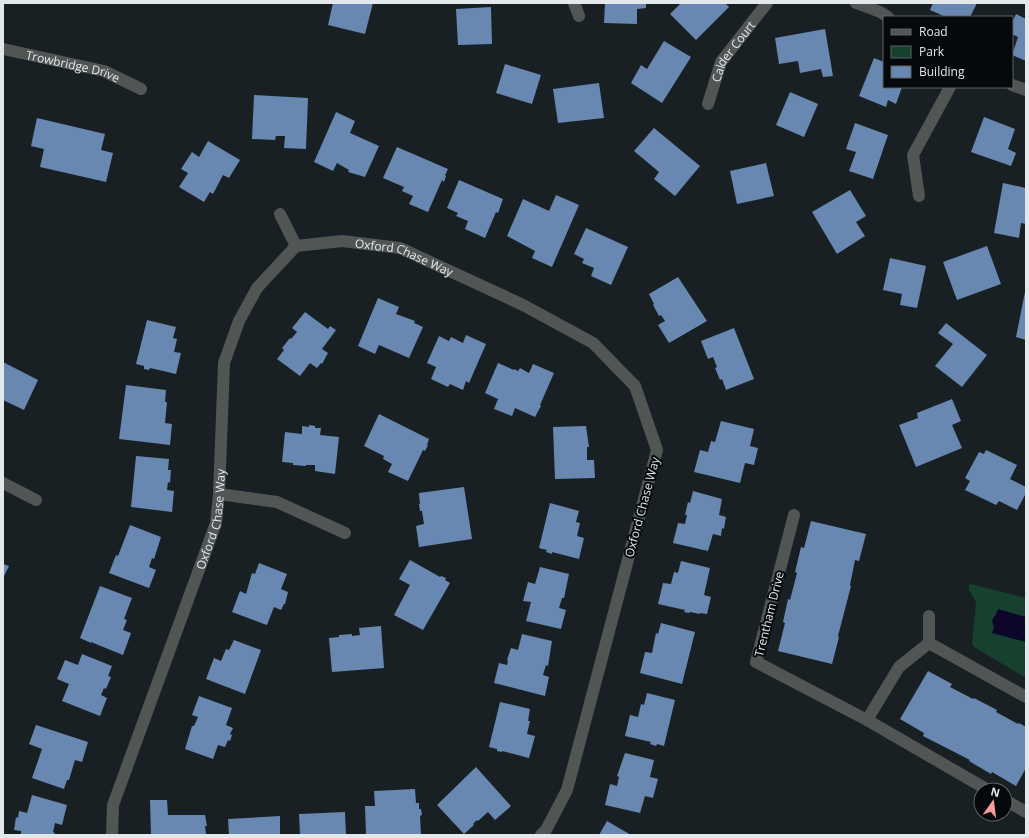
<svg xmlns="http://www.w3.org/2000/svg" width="1029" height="838" viewBox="0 0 1029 838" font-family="'Open Sans',sans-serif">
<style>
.green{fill:#16412e}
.water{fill:#0e052b}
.building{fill:#6888b2}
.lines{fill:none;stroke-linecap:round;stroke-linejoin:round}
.street{stroke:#515655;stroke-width:12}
.labels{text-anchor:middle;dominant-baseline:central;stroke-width:4;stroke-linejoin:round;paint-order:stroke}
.street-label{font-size:12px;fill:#e3e8eb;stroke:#06090b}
</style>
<rect width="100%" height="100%" fill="#182023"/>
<path class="green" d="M971 584 1026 598V678L974 647 972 644 976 602 969 590V585Z"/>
<path class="water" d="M998 609 1026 617V642L992 633 994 628 992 620 996 614Z"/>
<path class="building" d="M333 3H373L365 34 328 25Z
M605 3H646V8L637 9V24L604 23Z
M681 3H725L729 7 696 40 670 14Z
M933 3H977L970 17H946L930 10Z
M491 7 492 44 458 45 456 9Z
M1016 14 1026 19V61L1012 55 1018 37 1012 34V23Z
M825 29 833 76 823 77 821 69 800 73 798 61 779 64 775 38Z
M664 41 691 57 662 103 631 83 641 65 647 69Z
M874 58 884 62V87H902L896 104 888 100 886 107 859 96Z
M505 64 541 75 532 104 496 93Z
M599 83 604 118 558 123 553 89Z
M790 92 818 104 804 137 776 125Z
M254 95 308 98 306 149 284 148 285 136H276L275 140 252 139Z
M336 112 355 121 350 133 379 146 365 177 348 172 349 170 337 163 333 171 314 162Z
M984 117 1015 129 1008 149 1016 153 1011 166 971 152Z
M37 118 105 134 101 150 113 153 106 182 40 167 44 149 31 146Z
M855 123 888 135 873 179 849 171 856 152 846 149Z
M654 128 700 166 675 196 654 179 659 172 634 151Z
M208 141 240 160 229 178 223 175 213 194 210 192 204 202 179 187 188 173 181 169 192 152 199 157Z
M397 147 448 169 445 175 446 176 444 182 442 180 428 212 409 204 413 196 402 191 404 187 383 178Z
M766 163 774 196 737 204 730 171Z
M459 180 503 199 498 213 496 212 485 238 465 229 468 221 456 216 458 213 447 208Z
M1003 183 1026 188V224L1021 223 1019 238 994 233Z
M850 190 866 216 856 222 865 236 837 254 812 212Z
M556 195 579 205 552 267 532 258 535 251 507 236 523 199 549 211Z
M586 228 628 247 611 285 591 276 594 268 582 263 584 259 574 254Z
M987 246 1001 284 957 300 943 262Z
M890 258 926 266 917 308 900 305 902 294 883 290Z
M678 277 707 321 669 343 658 325 665 321 661 315 659 316 653 305 654 304 649 294Z
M1025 292H1026V340L1016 337Z
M378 298 399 307 396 314 415 321 414 323 423 327 409 358 379 345 375 354 358 346Z
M305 312 328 329 330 326 336 330 322 349 328 353 322 364 321 363 317 368 310 363 300 376 277 359 284 350 282 348 290 338 291 339 297 332 292 328Z
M147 320 176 327 173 338 177 339 174 352 181 353 176 374 150 368 149 370 144 369V366L136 364Z
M946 323 987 355 962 387 935 366 953 344 938 333Z
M734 328 754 379 726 390 722 379 720 380 715 368 717 367 713 357 708 359 701 341Z
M466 335 486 344 469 383 466 381 463 390 450 384 448 387 431 379 436 367 427 363 439 336 449 341 451 337 463 343Z
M3 362 38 380 24 410 3 400Z
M498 363 514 370V369L518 371 520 368 529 373 533 364 554 373 540 405 541 406 535 417 515 408 512 416 494 409 498 399 485 393Z
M126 385 166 390 165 402H167L165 423 172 424 170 445 119 439Z
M952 399 961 421 952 425 962 448 916 467 899 425 918 418 917 413Z
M379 414 429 439 427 445H428L425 451 423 450 408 481 388 472 392 464 383 459 384 456 364 446Z
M721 421 754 429 750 446 758 448 754 465 745 463 740 483 694 472 700 450 708 452 711 441 715 442Z
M309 425 315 426V428H321L320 435 339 437 335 474 315 471V465H306V466L293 465V463L282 462 285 432 302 434V426L309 427Z
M586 426 589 447H587V460H594L595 478 555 479 553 427Z
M986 450 1017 465 1010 479 1026 487V493L1017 510 999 501 996 505 965 490 970 481 965 478 979 452 984 454Z
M136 456 169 459 168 470H171L170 483 168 482 167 490 174 491 172 512 131 507Z
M464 487 472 539 419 547 416 526 424 524 422 511H420L419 504H420L419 493Z
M693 491 722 499 719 515 726 517 724 529 722 528 721 536 713 534 708 551 673 543 678 523 685 524 687 515H685L688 502 690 503Z
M550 503 579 511 576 522 580 523 577 536 584 538 579 559 552 552V554L546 552 547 550 539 548Z
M811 521 866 534 859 561 855 560 850 585 851 586 838 636 839 637 832 664 778 651 785 623 783 622 788 599 790 600 797 573 795 572 801 547 804 548Z
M130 525 161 537 154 559 152 558 149 567 156 570 149 588 109 573 116 555 118 556Z
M410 560 440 577 441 576 446 578 445 580 450 583 423 630 394 615 410 585 399 579Z
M681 561 710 568 704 595 711 597 707 614 700 613V614L690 612 689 613 684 612 685 610 658 604 663 583 671 584 674 572 678 573Z
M259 563 287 574 281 589 288 592 285 604H284L281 610 274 607 267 625 232 612 240 591 246 594 252 573 255 574Z
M3 564 9 566 3 578Z
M540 567 569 574 564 598H562L559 608 566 610 561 629 526 621 531 602 523 601 528 582 535 584Z
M100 586 132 598 124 619 127 620 123 630 131 633 123 655 91 642V643L80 638Z
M661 623 695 632 682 684 640 673 645 652 652 653 656 633 658 634Z
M381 626 384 668 332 672 329 638 339 637V635L352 634V636L360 635 359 628Z
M522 634 552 641 548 666 546 665 543 675 549 677 545 696 494 683 499 663 507 665 508 661 507 660 511 648 518 650Z
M234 640 261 650 245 694 206 679 214 658 221 661 226 649 229 650Z
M82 654 112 666 108 676 111 677 106 689 104 688 101 695 107 698 100 716 62 701 69 684 57 679 65 660 78 665Z
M928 671 952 684 950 687 973 699 974 698 997 710 996 712 1018 724 1019 723 1026 727V768L1016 786 992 772 991 774 969 761 970 760 923 736 924 733 900 719Z
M647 693 675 700 664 746 657 744 656 746 650 744 651 742 625 736 630 715 638 717 641 704 644 705Z
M199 696 232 708 226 725 233 728 230 734 232 735 230 741 228 740 225 747 218 745 213 759 185 749 192 726H194L198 717 192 715Z
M500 702 530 709 528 721H530L527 734 535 736 529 758 502 751V752L497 751V749L489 747Z
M36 725 88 742 82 762 75 760 69 780H67L64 789 32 778 42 749 29 744Z
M625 753 654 760 650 777 658 779 653 798 645 796 640 813 605 805 610 784 617 786 619 777 617 776Z
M476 767 511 806 495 820 488 812 478 821 477 820 473 824 474 825 464 834 437 805Z
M415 789 416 803H419V809H421L422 815 420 816 421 835H366L365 806H375L374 791Z
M32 795 67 805 62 825 55 823 53 832 55 833 54 835H21V831L14 830 16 817 18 818 19 811 27 813Z
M150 800H167L168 815H205L207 826H205L206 835H151Z
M345 812 346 835H300L299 814Z
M280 816V835H229L228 819Z
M607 821 631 835H599Z"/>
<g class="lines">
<g class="street">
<path d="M574 3 579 16"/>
<path d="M856 3 880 12 888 17"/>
<path id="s1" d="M3 49 104 71 141 89"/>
<path d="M1012 85 1026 90"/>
<path id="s2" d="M708 104 721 62 767 3"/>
<path d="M919 196 913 155 950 87"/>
<path d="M280 214 296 246"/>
<path d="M3 483 36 500"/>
<path d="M219 494 277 502 345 533"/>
<path d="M794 515 756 662 867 720 899 667 929 643V616"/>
<path d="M929 643 1026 697"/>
<path d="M867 720 988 790"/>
<path d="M1005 800 1026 812"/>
<path id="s3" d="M112 835 113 805 216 523 219 494 224 363 239 321 257 288 296 246 342 241 400 248 523 305 593 343 635 386 657 450 567 790 546 830 541 835"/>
</g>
</g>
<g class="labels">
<g class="street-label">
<text stroke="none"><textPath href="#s2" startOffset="59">Calder Court</textPath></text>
<text stroke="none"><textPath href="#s1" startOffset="72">Trowbridge Drive</textPath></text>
<text stroke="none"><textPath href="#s3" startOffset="741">Oxford Chase Way</textPath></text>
<text transform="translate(642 507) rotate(-75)">Oxford Chase Way</text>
<text stroke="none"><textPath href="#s3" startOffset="333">Oxford Chase Way</textPath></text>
<text transform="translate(769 614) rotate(-76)">Trentham Drive</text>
</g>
</g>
<rect width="1029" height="838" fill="none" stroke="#e3e8eb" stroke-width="8"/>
<rect x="883" y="16" width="130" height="72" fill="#06090b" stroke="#5e6265"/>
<rect x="891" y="29" width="20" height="6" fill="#515655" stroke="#5e6265"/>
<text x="919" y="36" font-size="12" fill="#e3e8eb">Road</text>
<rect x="891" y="46" width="20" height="12" fill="#16412e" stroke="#5e6265"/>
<text x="919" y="56" font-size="12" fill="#e3e8eb">Park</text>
<rect x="891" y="66" width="20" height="12" fill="#6888b2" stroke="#5e6265"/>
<text x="919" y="76" font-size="12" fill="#e3e8eb">Building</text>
<g transform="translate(993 802) rotate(14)"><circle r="19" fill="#06090b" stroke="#5e6265"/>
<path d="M0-3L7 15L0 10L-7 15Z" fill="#f59b99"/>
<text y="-6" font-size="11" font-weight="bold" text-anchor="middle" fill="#e3e8eb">N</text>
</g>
</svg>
